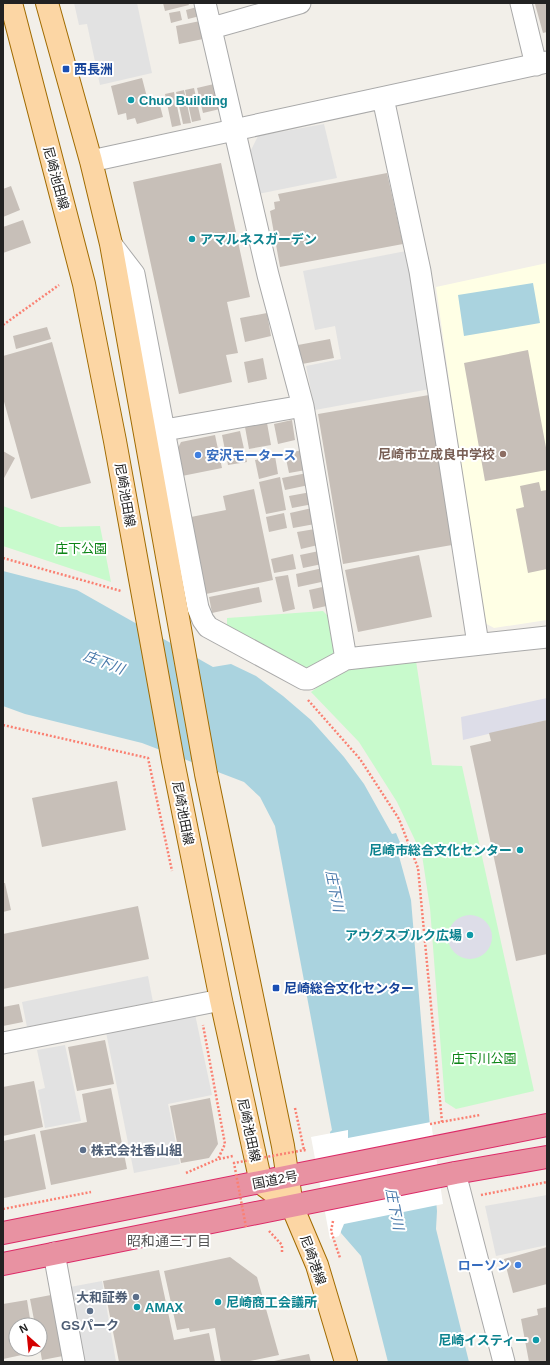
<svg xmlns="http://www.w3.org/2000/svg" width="550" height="1365" viewBox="0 0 550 1365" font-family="Arial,'Noto Sans JP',sans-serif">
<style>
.education{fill:#ffffe5}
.park{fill:#c8facc}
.parking{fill:#e2e2e2}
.plaza{fill:#dddde8}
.water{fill:#aad3df}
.pier{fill:#fff}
.building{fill:#c7bfb8}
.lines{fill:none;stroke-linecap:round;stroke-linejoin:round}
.street-casing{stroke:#a9a9a9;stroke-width:23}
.primary-casing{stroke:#a06b00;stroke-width:24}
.highway-casing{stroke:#dc2a67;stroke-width:24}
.path{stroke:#fa8072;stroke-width:2.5;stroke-dasharray:2 2;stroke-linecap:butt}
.street{stroke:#fff;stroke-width:21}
.primary{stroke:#fcd6a4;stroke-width:22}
.highway{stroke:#e892a2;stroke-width:22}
.path-bridge{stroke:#fa8072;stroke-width:2.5;stroke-dasharray:2 2;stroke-linecap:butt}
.transit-dot{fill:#1a4fb4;stroke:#fff;stroke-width:1.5}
.culture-dot{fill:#0f9aa8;stroke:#fff;stroke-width:1.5}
.education-dot{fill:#8d6e63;stroke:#fff;stroke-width:1.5}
.shop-dot{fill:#3f7fe0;stroke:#fff;stroke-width:1.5}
.service-dot{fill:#5c6f8a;stroke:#fff;stroke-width:1.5}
.labels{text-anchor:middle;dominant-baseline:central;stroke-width:4;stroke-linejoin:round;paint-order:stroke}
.transit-label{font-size:13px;font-weight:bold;fill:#164399;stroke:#fff;text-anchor:start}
.culture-label{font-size:13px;font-weight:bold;fill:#0d838f;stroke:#fff;text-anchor:start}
.street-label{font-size:13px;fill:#222;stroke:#fff}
.education-label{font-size:13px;font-weight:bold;fill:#785e54;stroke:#fff;text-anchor:end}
.shop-label{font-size:13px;font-weight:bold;fill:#366cbe;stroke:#fff;text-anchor:start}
.park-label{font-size:13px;fill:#0c8416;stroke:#fff}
.service-label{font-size:13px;font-weight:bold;fill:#4e5e75;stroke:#fff;text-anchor:start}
.water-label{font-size:14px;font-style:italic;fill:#4a7aab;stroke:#fff}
.neighbourhood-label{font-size:14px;fill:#555;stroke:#fff}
</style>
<rect width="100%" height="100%" fill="#f2efe9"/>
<path class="education" d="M547 263V620L494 628 483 622 436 287Z"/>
<path class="park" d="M3 506 60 527 100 526 111 582 3 546Z
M323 611 334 622 338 654 309 668H299L227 629V618Z
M416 661 432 765 462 766 534 1091 456 1109 445 1102 430 908 422 855 397 802 359 742 311 692 345 667Z"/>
<path class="parking" d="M74 3H137L152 73 100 85 87 24 79 25Z
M324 124 337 178 258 194 250 152 258 136Z
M406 251 424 342 430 389 315 410 306 366 341 359 335 326 315 330 303 271Z
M148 976 153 1002 27 1027 22 1002Z
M195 1014 212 1095 168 1104 180 1164 134 1173 106 1032Z
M65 1045 81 1121 45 1128 38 1090 45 1088 37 1050Z
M547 1195V1245L496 1256 485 1206Z
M102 1281 116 1362H83L70 1287Z"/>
<path class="plaza" d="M547 698V720L463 740 461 717Z
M448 937a22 22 0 1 1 44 0a22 22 0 1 1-44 0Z"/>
<path class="water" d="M533 283 540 323 464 336 458 295Z
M3 571 77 590 213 667 231 664 256 676 283 696 311 720 344 757 364 784 392 834 396 833 402 847 397 849 411 900 437 1211 436 1229 469 1362H388L361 1256 341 1233 330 1132 332 1130 275 826 260 797 244 782 142 743 25 714 3 706Z"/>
<path class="pier" d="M431 1122 443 1204 344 1224 339 1236 330 1239 311 1137 348 1130V1138Z"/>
<path class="building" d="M163 3H188L189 5 165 11Z
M547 3V32L543 33 535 4Z
M197 7 200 16 188 19 186 10Z
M180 11 182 20 171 23 169 13Z
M200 21 203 39 179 44 176 26Z
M142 78 148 101 158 98 163 117 137 124 135 118 127 120 126 113 118 115 111 86Z
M214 84 220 109 203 113 197 88Z
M194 88 201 120 192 122 185 90Z
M184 90 191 123 183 124 176 92Z
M174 92 181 125 172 127 165 94Z
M221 163 250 297 227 302 238 353 226 355 232 382 179 394 133 182Z
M387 173 403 244 280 267 270 211 275 209 274 202 280 201 278 194Z
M11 186 20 210 3 217V189Z
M23 220 31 243 3 253V227Z
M267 313 271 336 245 342 240 318Z
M47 327 51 339 16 349 13 336Z
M330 339 334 358 302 364 298 345Z
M52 342 91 483 31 499 3 398V356Z
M528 350 547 453V470L485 481 464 363Z
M263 358 267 379 248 383 244 362Z
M429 395 452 545 343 564 318 414Z
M292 420 295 440 278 444 274 424Z
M267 423 271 445 249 449 245 427Z
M240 431 247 462 228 465 222 435Z
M215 435 222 468 182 476 177 450 181 442Z
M302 450 306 470 289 473 285 454Z
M3 451 15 458 3 480Z
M275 456 278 474 259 479 255 460Z
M307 473 309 485 285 490 282 478Z
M280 477 286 510 266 514 259 482Z
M539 482 541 491 547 490V569L528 573 516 509 524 507 520 486Z
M254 489 273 580 206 594 191 517 226 510 223 496Z
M311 492 313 504 292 508 289 496Z
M312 508 315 524 293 528 290 513Z
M284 513 287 528 269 532 266 517Z
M315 529 318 545 301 549 297 532Z
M319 551 322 564 303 568 300 555Z
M293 554 296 569 274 573 271 559Z
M419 555 432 617 358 632 345 570Z
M323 568 326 581 298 587 296 574Z
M288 575 295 609 283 612 275 577Z
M327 586 331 605 313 609 309 590Z
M259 587 262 602 212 613 209 597Z
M547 720V954L516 961 470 746 491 741 489 733Z
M117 781 126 830 42 847 32 798Z
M3 883H5L11 910 3 912Z
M138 906 149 959 3 989V934Z
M19 1004 23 1022 3 1026V1007Z
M105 1040 114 1084 77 1091 68 1047Z
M34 1081 43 1127 3 1136V1087Z
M111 1088 127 1169 51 1185 40 1131 87 1122 82 1094Z
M210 1098 218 1144 209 1158 181 1163 170 1106Z
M35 1134 46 1189 4 1198 3 1141Z
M547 1247V1284L513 1293 504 1259Z
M230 1257 257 1277 279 1355 245 1362H221L215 1328 190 1332 189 1328 177 1330 164 1271Z
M159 1270 174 1340 209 1333 215 1362H119L103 1281Z
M51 1295 63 1356 42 1360 40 1349V1325H35L30 1299Z
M27 1300 31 1325H16V1349H36V1352L3 1359V1304Z
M547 1307V1362H529L521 1319 538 1315 537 1309Z
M309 1354 311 1362H274V1361Z"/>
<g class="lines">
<defs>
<path id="street" d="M205 3 268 275 303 406 346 659
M521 3 536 65
M212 28 300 3
M383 98 420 271 478 644
M91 161 547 62
M111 244 134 274 198 608 203 620 208 627 304 679H309L346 659 547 637
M165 430 303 406
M3 1043 221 1000
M455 1173 504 1362
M54 1253 74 1362"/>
<path id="primary" d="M11 3 84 284 115 441 173 761 221 1000 261 1183 292 1206
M47 3 91 161 111 244 206 774 283 1146 292 1206 317 1265 346 1362"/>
<path id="highway" d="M3 1233 547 1125
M3 1264 455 1173 547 1157"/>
</defs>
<use href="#street" class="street-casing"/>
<use href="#primary" class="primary-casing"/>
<use href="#highway" class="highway-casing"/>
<path class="path" d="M3 325 59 285
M3 558 121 591
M308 700 360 759 399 819 418 868 442 1122
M3 725 148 758 172 871
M430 1124 480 1115
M219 1159 233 1156
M186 1173 218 1159 225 1144 203 1025
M481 1195 547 1182
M3 1209 91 1192
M333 1221 331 1231 340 1258
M269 1231 282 1245V1252"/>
<use href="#street" class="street"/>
<use href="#primary" class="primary"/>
<use href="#highway" class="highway"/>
<path class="path-bridge" d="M295 1108 304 1150
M246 1227 234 1163 304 1150 307 1151"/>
</g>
<g class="transit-dot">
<rect x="62" y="65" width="8" height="8" rx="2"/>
<rect x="272" y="984" width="8" height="8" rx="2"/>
</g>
<g class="culture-dot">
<circle cx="131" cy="100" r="4"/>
<circle cx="192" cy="239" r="4"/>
<circle cx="520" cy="850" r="4"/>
<circle cx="470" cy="935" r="4"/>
<circle cx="218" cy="1302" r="4"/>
<circle cx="137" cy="1307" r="4"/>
<circle cx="536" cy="1340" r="4"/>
</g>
<circle class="education-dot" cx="503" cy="454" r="4"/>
<g class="shop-dot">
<circle cx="198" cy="455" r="4"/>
<circle cx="518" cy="1265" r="4"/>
</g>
<g class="service-dot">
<circle cx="83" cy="1150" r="4"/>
<circle cx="136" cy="1297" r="4"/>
<circle cx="90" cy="1311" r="4"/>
</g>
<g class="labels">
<g class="transit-label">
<text x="74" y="69">西長洲</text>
<text x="284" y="988">尼崎総合文化センター</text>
</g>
<g class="culture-label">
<text x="139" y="100">Chuo Building</text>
<text x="200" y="239">アマルネスガーデン</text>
<text x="512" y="850" text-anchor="end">尼崎市総合文化センター</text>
<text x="462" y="935" text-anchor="end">アウグスブルク広場</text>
<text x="226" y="1302">尼崎商工会議所</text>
<text x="145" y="1307">AMAX</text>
<text x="528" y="1340" text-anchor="end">尼崎イスティー</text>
</g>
<g class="street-label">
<text transform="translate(56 178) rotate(75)">尼崎池田線</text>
<text transform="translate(125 495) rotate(80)">尼崎池田線</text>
<text transform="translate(183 813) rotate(79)">尼崎池田線</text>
<text transform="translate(249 1130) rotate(78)">尼崎池田線</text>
<text transform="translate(275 1180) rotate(-11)">国道2号</text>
<text transform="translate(313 1260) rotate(70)">尼崎港線</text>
</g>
<g class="education-label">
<text x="495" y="454">尼崎市立成良中学校</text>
</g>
<g class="shop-label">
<text x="206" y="455">安沢モータース</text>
<text x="510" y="1265" text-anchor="end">ローソン</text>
</g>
<g class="park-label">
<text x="81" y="548">庄下公園</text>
<text x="484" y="1058">庄下川公園</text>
</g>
<g class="service-label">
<text x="91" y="1150">株式会社香山組</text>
<text x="128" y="1297" text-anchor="end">大和証券</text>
<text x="90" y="1325" text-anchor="middle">GSパーク</text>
</g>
<g class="water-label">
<text transform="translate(104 662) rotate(21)">庄下川</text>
<text transform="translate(335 891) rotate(79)">庄下川</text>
<text transform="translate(395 1209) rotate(79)">庄下川</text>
</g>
<g class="neighbourhood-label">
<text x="169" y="1241">昭和通三丁目</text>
</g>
</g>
<rect width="550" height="1365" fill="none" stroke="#222222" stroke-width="8"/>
<g transform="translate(28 1337) rotate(333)"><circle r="19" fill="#ffffff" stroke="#a7a7a7"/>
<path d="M0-3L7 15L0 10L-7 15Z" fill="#d40000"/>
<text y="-6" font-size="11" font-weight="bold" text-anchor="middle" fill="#222222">N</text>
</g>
</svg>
